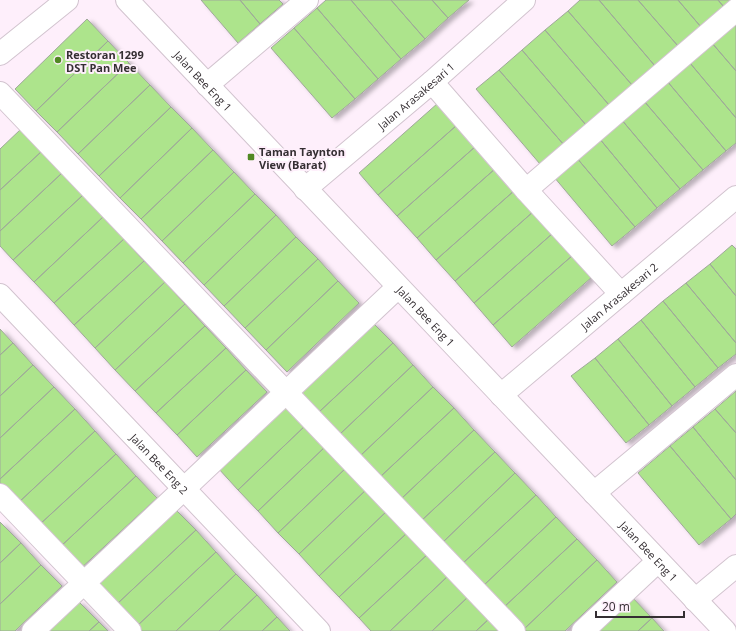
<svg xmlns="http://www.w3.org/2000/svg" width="736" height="631" viewBox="0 0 736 631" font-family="'Open Sans',sans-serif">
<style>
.building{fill:#ade48c;stroke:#9fa89a;filter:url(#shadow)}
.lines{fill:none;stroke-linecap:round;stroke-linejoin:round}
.minor-casing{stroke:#d2c4cf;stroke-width:24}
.minor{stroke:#fff;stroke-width:22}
.poi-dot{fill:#518924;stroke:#feeffb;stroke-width:1.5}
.labels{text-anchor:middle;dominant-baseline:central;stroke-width:4;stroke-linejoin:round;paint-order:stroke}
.poi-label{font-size:11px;font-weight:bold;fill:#342e32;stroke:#feeffb;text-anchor:start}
.street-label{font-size:11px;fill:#342e32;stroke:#feeffb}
</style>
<defs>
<filter id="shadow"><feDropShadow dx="4.5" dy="2.5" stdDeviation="2" flood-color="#0004"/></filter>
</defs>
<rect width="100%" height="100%" fill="#feeffb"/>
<path class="building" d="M201 0H240L260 24 238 43Z
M240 0H279L283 4 260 24Z
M326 0H351L401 59 378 79 317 8Z
M351 0H391L425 39 401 59Z
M391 0H432L448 18 425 39Z
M432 0H469L448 18Z
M580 0H599L655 66 632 85 568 11Z
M599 0H638L678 46 655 66Z
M638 0H678L701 27 678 46Z
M678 0H718L724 7 701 27Z
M718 0H732L724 7Z
M317 8 378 79 355 99 294 28Z
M568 11 632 85 609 105 545 30Z
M87 19 108 41 36 111 15 89Z
M735 24 736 25V71L712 43Z
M294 28 355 99 332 118 271 48Z
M545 30 609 105 586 125 522 50Z
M108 41 129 63 57 132 36 111Z
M712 43 736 71V118L690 63Z
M522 50 586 125 564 145 499 70Z
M129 63 150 85 78 154 57 132Z
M690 63 736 118V143L726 151 667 81Z
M499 70 564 145 540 164 476 89Z
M667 81 726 151 703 170 644 101Z
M150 85 171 107 99 176 78 154Z
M644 101 703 170 680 189 621 119Z
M438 103 457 125 378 195 359 173Z
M171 107 192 128 120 198 99 176Z
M621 119 680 189 657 208 599 138Z
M457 125 476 146 397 216 378 195Z
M192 128 213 150 141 219 120 198Z
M21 129 42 151 0 190V149Z
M599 138 657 208 635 227 576 157Z
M476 146 496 168 417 238 397 216Z
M213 150 234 172 162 241 141 219Z
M42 151 62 173 0 231V190Z
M576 157 635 227 612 246 554 177Z
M496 168 515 190 436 260 417 238Z
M234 172 255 194 183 263 162 241Z
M62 173 83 195 13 260 0 246V231Z
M515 190 534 211 455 281 436 260Z
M255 194 276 215 204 285 183 263Z
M83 195 103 217 34 282 13 260Z
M534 211 553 233 474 303 455 281Z
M276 215 296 237 224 306 204 285Z
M103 217 124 239 54 303 34 282Z
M553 233 573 255 493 325 474 303Z
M296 237 318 259 245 328 224 306Z
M124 239 144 261 74 325 54 303Z
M732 245 736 249V296L710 264Z
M573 255 592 277 512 347 493 325Z
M318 259 338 281 266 350 245 328Z
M144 261 165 282 95 348 74 325Z
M710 264 736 296V343L686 283Z
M338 281 359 303 287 372 266 350Z
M165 282 185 304 115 370 95 348Z
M686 283 736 343V354L718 368 663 301Z
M663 301 718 368 695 387 641 320Z
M185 304 205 326 135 391 115 370Z
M641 320 695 387 672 406 618 339Z
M372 322 393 343 319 412 299 390Z
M205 326 226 348 156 413 135 391Z
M0 329 13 343 0 355Z
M618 339 672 406 649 425 595 358Z
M13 343 33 365 0 396V355Z
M393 343 413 365 340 434 319 412Z
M226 348 246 370 177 435 156 413Z
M595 358 649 425 626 443 571 376Z
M33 365 54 387 0 438V396Z
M413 365 433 387 360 456 340 434Z
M246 370 267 392 197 457 177 435Z
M54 387 75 409 0 479V438Z
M433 387 454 408 380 477 360 456Z
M736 391V433L715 409Z
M287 403 307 424 238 490 218 468Z
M454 408 474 430 401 499 380 477Z
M75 409 95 431 17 504 0 485V479Z
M715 409 736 433V480L693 427Z
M307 424 327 445 258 511 238 490Z
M693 427 736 480V514L731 519 670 446Z
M474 430 495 452 421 521 401 499Z
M95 431 116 454 38 526 17 504Z
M327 445 347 467 278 533 258 511Z
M670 446 731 519 699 545 638 473Z
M495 452 515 473 442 543 421 521Z
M116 454 136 476 59 548 38 526Z
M347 467 368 488 299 554 278 533Z
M515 473 536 495 462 564 442 543Z
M136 476 157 498 79 570 59 548Z
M368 488 388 510 319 576 299 554Z
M536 495 556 517 483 586 462 564Z
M175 509 196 530 117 604 97 582Z
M388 510 408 532 339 597 319 576Z
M556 517 577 539 503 608 483 586Z
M0 522 21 543 0 563Z
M196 530 216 552 137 626 117 604Z
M408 532 429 553 359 618 339 597Z
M577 539 597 560 524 629 503 608Z
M21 543 41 565 0 604V563Z
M216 552 236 574 176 631H142L137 626Z
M429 553 449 575 390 631H371L359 618Z
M597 560 617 582 565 631H525L524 629Z
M41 565 62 586 15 631H0V604Z
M236 574 257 595 219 631H176Z
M449 575 469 596 432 631H390Z
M257 595 277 617 262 631H219Z
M469 596 490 618 476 631H432Z
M631 596 652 618 638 631H594Z
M78 601 99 622 89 631H47Z
M277 617 290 631H262Z
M490 618 502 631H476Z
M652 618 664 631H638Z
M99 622 108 631H89Z"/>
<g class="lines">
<defs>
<g id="minor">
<path id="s1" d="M127 0 725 631"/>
<path d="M0 54 67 0"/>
<path d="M432 82 526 190 621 294"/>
<path d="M207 85 307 0"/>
<path d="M0 93 514 631"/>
<path id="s2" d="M305 189 432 82 524 0"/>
<path d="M526 190 736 10"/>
<path id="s3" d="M0 295 319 631"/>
<path id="s4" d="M501 395 736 197"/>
<path d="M594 493 736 375"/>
<path d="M0 495 130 631"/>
<path d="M695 600 736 566"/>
<path d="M33 631 398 287"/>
<path d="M583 631 658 561"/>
</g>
</defs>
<use href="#minor" class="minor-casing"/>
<use href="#minor" class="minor"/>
</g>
<g class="poi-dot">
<circle cx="58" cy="60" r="4"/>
<rect x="247" y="153" width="8" height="8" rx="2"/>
</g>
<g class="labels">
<g class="poi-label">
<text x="66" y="54">Restoran 1299<tspan x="66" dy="13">DST Pan Mee</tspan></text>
<text x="259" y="151">Taman Taynton<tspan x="259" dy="13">View (Barat)</tspan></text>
</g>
<g class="street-label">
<text stroke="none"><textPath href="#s1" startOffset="111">Jalan Bee Eng 1</textPath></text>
<text stroke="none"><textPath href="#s2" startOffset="145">Jalan Arasakesari 1</textPath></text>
<text stroke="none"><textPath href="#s4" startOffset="154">Jalan Arasakesari 2</textPath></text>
<text stroke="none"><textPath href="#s1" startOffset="435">Jalan Bee Eng 1</textPath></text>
<text stroke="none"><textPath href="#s3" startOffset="232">Jalan Bee Eng 2</textPath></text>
<text stroke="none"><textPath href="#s1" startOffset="759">Jalan Bee Eng 1</textPath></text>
</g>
</g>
<path d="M596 611v6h88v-6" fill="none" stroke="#342e32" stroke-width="2"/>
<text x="602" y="611" font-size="12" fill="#342e32" stroke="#feeffb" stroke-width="3" paint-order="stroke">20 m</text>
</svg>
